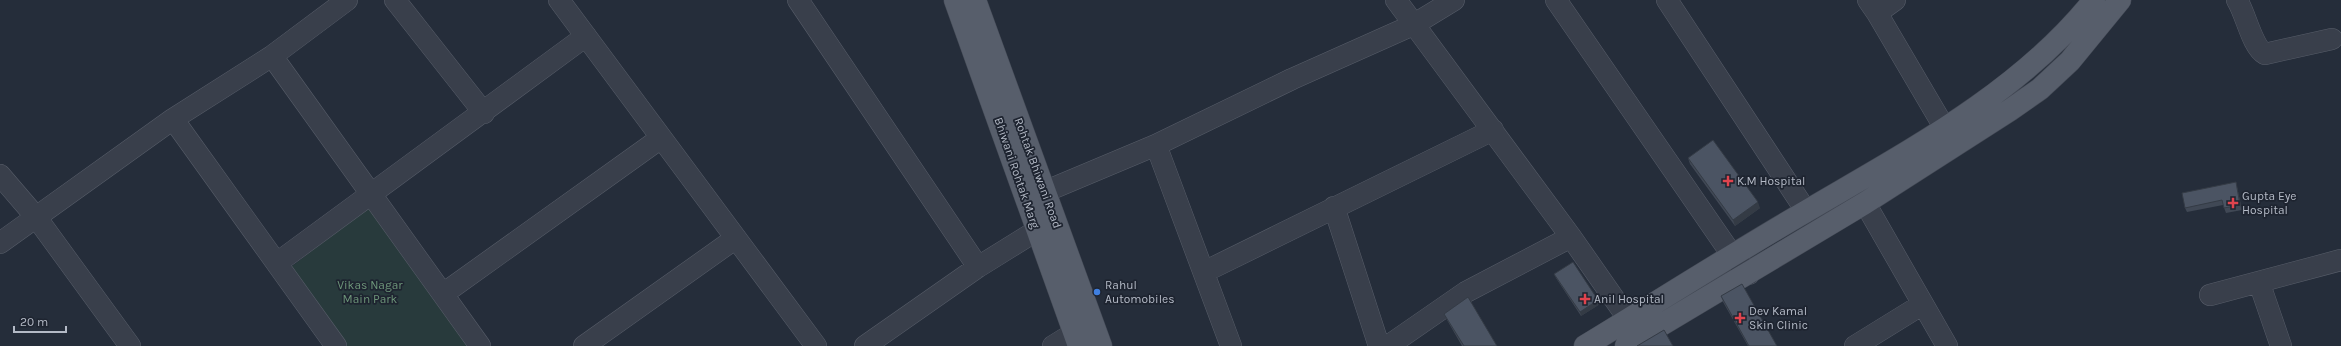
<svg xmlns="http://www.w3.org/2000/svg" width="2341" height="346" viewBox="0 0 2341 346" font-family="Karla,sans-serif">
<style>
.green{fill:#283a3c}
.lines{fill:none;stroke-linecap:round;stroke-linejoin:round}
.minor-casing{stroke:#575d69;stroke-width:22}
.major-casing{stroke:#424854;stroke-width:23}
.minor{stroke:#393f4b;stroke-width:21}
.major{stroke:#575e6b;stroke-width:22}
.wall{fill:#404855}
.shaded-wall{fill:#343b45}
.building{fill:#4b5463;stroke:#343b45}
.health-dot{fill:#e0444e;stroke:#1e2430;stroke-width:1.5}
.shop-dot{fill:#3f7fe0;stroke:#1e2430;stroke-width:1.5}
.labels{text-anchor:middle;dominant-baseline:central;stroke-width:3.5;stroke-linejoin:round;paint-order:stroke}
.street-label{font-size:12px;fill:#b4bac6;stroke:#1e2430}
.poi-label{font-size:12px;fill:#b4bac6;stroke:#1e2430;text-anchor:start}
.park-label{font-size:12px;fill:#6d9579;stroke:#1e2430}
</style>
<rect width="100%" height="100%" fill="#252d3a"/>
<path class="green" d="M370 206 469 346H346L291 267Z"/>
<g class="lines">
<defs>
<path id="minor" d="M395 0 484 113
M559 0 816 346
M798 0 978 267
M1396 0 1571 237 1629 320
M1556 0 1732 255 1749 274
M1667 0 1806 211
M1868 0 1877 13 1944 127
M2237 0C2246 14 2252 47 2265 54L2332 39
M1877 13 1895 0
M272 56 480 346
M173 119 336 346
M1156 145 1231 346
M0 175 36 217 130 346
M1044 192 1156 145 1292 79 1413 25 1454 0
M1865 203 1947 346
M1334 207 1379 346
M0 243 173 119 272 56 347 0
M277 263 586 36
M1204 272 1493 130
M2259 282 2281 346
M443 294 661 138
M2210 295 2341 260
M584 346 736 238
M865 346 978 267 1052 221
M1053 346 1090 323
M1388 346 1466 292 1571 237
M1855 346 1923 304"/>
<path id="major" d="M955 0 1079 346
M975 0 1101 346
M1585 346C1659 301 1731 255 1805 212 1907 152 2020 93 2094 0
M1626 346 1865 203 2010 110 2040 89 2070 61 2120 0"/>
</defs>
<use href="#minor" class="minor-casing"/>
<use href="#major" class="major-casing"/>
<use href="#minor" class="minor"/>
<use href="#major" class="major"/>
</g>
<path class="wall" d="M1688 158 1760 208 1735 226 1690 164Z
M2236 182 2237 187 2242 210 2226 213 2223 205 2187 212 2185 208Z
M1554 274 1598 300 1600 304 1581 316 1556 278Z
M1721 296 1777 346H1748L1723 302Z
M1444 314 1497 346H1462L1447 320Z"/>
<path class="shaded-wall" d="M2236 182 2237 187 2242 210 2240 205Z
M1758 202 1760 208 1735 226 1733 220Z
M1598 300 1600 304 1581 316 1580 312Z"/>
<path class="building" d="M1713 140 1758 202 1733 220 1688 158Z
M2236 182 2240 205 2224 208 2222 200 2185 208 2182 193Z
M1573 262 1598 300 1580 312 1554 274Z
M1742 284 1777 346H1749L1721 296Z
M1468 297 1497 346H1464L1444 314Z
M1664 330 1673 346H1637Z"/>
<g class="health-dot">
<path d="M1726 175h4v4h4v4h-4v4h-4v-4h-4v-4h4z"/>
<path d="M2231 197h4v4h4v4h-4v4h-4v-4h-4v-4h4z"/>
<path d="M1583 293h4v4h4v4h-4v4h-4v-4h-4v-4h4z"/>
<path d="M1738 312h4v4h4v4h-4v4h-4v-4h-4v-4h4z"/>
</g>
<circle class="shop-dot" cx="1097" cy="292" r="4"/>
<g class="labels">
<g class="street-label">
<text transform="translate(1017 173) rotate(71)">Bhiwani Rohtak Marg</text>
<text transform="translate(1038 173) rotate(70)">Rohtak Bhiwani Road</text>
</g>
<g class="poi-label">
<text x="1737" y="181">K.M Hospital</text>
<text x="2242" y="196">Gupta Eye<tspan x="2242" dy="14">Hospital</tspan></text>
<text x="1105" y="285">Rahul<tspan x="1105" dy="14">Automobiles</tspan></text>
<text x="1594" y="299">Anil Hospital</text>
<text x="1749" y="311">Dev Kamal<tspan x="1749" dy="14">Skin Clinic</tspan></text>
</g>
<g class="park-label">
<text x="370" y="285">Vikas Nagar<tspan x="370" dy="14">Main Park</tspan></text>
</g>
</g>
<path d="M14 326v6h52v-6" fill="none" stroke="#b4bac6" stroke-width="2"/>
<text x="20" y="326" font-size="12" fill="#b4bac6" stroke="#1e2430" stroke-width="3" paint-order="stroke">20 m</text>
</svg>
